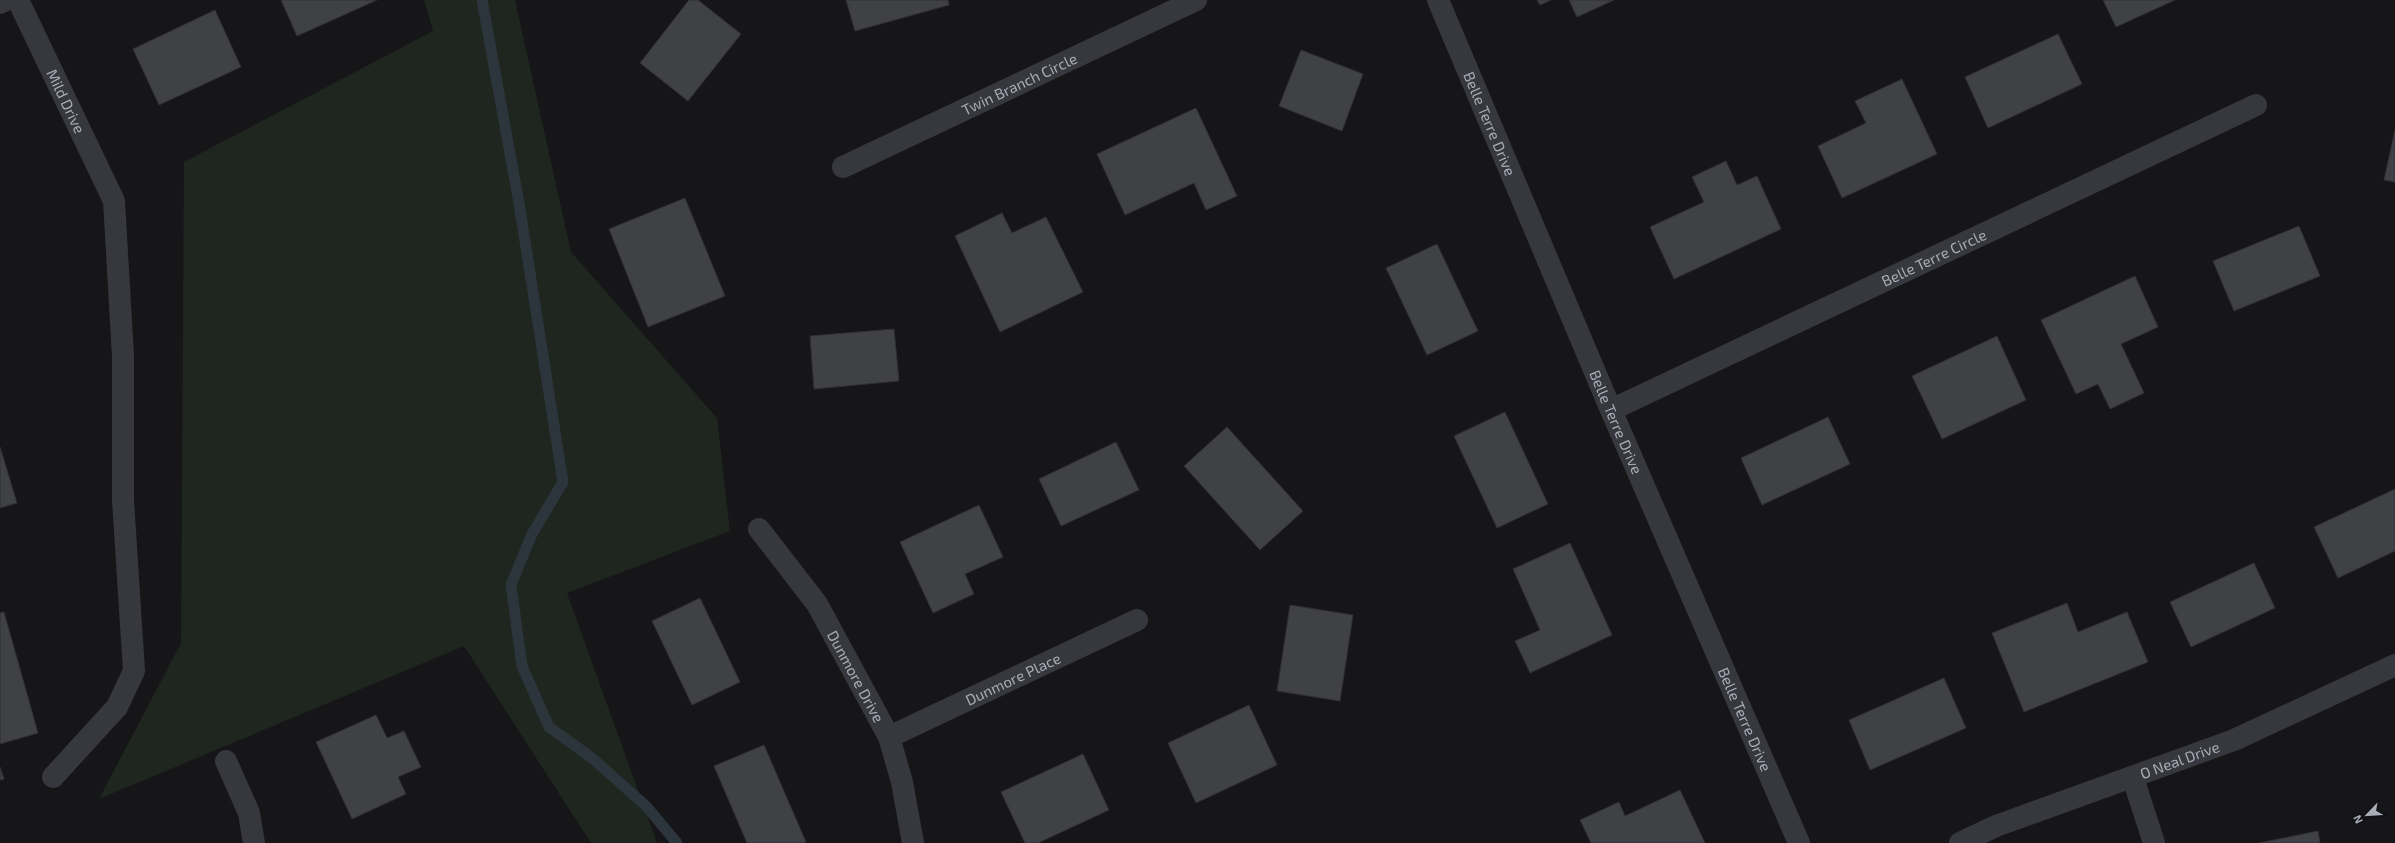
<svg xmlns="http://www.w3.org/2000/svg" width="2395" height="843" viewBox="0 0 2395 843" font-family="'Exo 2',sans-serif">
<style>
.green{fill:#1e261f}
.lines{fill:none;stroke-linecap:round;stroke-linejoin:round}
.stream{stroke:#2c353c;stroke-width:11}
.building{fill:#404145;stroke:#303034}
.minor{stroke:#37383d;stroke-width:22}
.labels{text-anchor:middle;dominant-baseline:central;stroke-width:3;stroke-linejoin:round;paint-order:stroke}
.street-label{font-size:15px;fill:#a8adb8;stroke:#111113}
</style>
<rect width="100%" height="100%" fill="#161618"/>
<path class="green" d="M424 0H515L571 252 717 418 730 531 567 593 657 843H591L464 646 99 799 181 643 184 162 433 31Z"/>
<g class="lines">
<path class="stream" d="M482 0 519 203 563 482 532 534 511 585 522 666 549 727 592 758 646 806 677 843"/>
</g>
<path class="building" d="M281 0H377L297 36Z
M689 0H698L741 34 688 101 640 63Z
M846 0H948L949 5 855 31Z
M1537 0H1551L1540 5Z
M1569 0H1614L1577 17Z
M2103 0H2175L2116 27Z
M215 10 241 67 159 105 133 49Z
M2058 34 2082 84 1988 128 1965 77Z
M1301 50 1363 74 1342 131 1279 106Z
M1902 79 1937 154 1842 198 1818 146 1866 123 1855 101Z
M1196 108 1237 196 1206 210 1194 183 1125 215 1097 154Z
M2395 130V182L2384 180Z
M1726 161 1737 185 1757 176 1781 229 1674 279 1650 227 1704 202 1692 177Z
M685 198 725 296 648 327 609 229Z
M1002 213 1012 233 1046 217 1083 292 1000 332 955 236Z
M2299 226 2320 276 2234 311 2213 261Z
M1437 244 1478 331 1427 355 1386 268Z
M2135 276 2158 327 2121 344 2144 393 2110 409 2098 384 2076 394 2041 320Z
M894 329 899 381 814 389 810 336Z
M1997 336 2026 400 1942 439 1912 376Z
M1505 412 1548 504 1497 528 1454 436Z
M1828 417 1850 464 1762 505 1741 458Z
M1227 427 1303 511 1260 550 1184 466Z
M1116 442 1139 490 1061 526 1039 479Z
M0 447 17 503 0 508Z
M2395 489V551L2338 578 2314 527Z
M979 505 1003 557 965 574 974 594 933 613 900 542Z
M1570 543 1612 635 1530 673 1515 641 1540 630 1513 569Z
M2254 563 2275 608 2191 647 2170 602Z
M700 598 740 682 692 705 652 621Z
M2067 603 2078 632 2127 612 2148 662 2024 712 1992 633Z
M1290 605 1353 615 1340 701 1277 691Z
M4 612 38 733 0 744V613Z
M1944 678 1966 728 1870 770 1849 720Z
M1249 705 1277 765 1196 803 1168 743Z
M376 715 387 738 404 731 421 767 398 777 406 794 352 819 316 742Z
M764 745 806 842 803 843H747L714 766Z
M1083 754 1109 810 1038 843H1025L1001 792Z
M0 767 4 779 0 780Z
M1680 790 1705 843H1591L1580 820 1619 802 1625 816Z
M2318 831 2320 843H2259Z"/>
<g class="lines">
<g class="minor">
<path id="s1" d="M18 0 114 201 123 356V500L134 671 117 707 53 777"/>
<path id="s2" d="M1438 0 1611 410 1799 843"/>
<path d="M0 3 6 0"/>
<path id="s3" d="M843 167 1196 0"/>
<path id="s4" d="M1611 410 2256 105"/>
<path id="s5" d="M759 529 817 604 889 737 902 782 913 843"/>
<path id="s6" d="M889 737 1137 620"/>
<path d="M226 761 249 813 254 843"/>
<path d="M2133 778 2154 843"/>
<path id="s7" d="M1960 843 1996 826 2234 740 2395 665"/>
</g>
</g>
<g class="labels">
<g class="street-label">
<text stroke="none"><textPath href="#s3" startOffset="195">Twin Branch Circle</textPath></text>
<text stroke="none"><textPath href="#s1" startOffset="112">Mild Drive</textPath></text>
<text stroke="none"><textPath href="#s2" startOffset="134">Belle Terre Drive</textPath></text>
<text stroke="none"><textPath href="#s4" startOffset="357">Belle Terre Circle</textPath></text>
<text stroke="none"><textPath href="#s2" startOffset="458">Belle Terre Drive</textPath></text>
<text stroke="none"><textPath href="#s5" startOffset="177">Dunmore Drive</textPath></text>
<text stroke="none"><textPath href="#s6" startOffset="137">Dunmore Place</textPath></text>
<text stroke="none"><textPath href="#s2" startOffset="782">Belle Terre Drive</textPath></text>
<text stroke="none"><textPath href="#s7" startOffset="235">O Neal Drive</textPath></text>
</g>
</g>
<g transform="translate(2367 815) rotate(245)" stroke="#111113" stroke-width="3" paint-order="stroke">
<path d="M0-3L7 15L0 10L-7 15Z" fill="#a8adb8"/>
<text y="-6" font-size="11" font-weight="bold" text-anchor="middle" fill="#a8adb8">N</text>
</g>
</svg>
